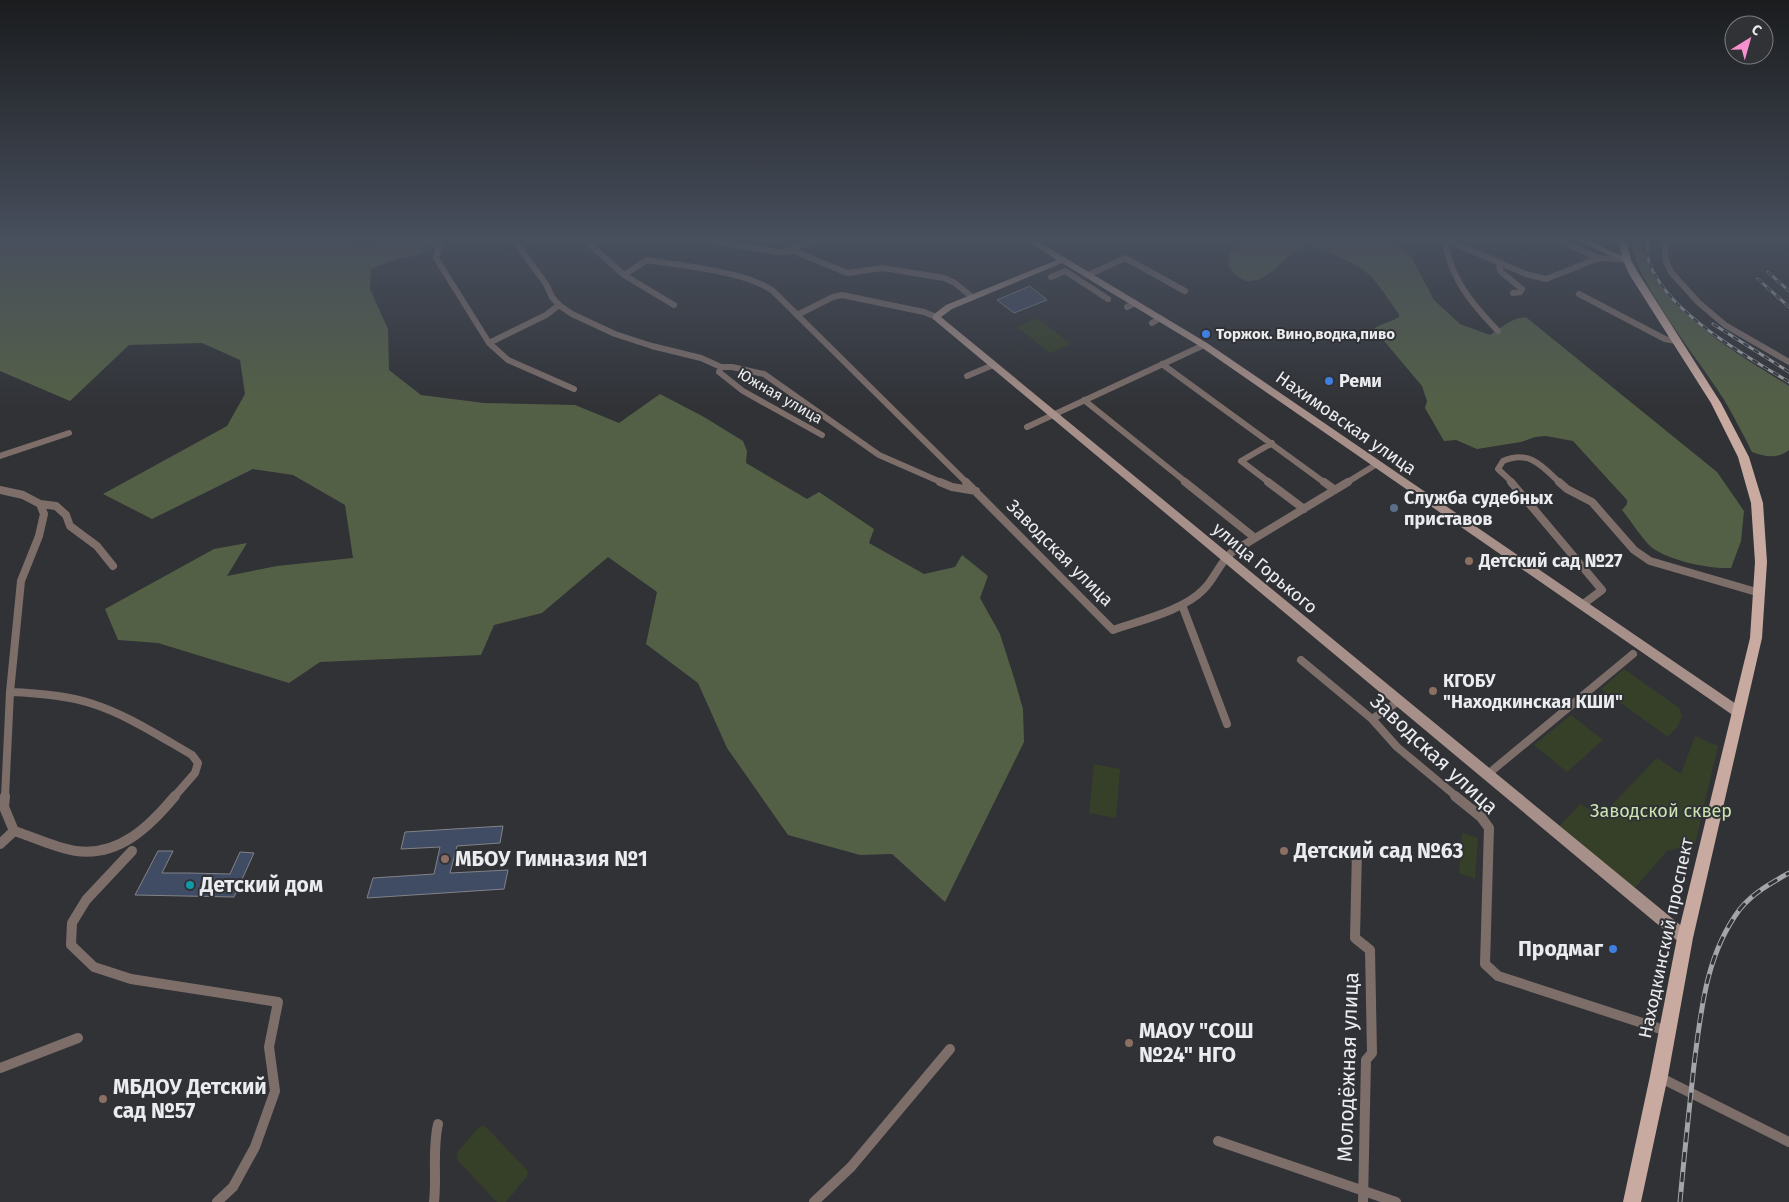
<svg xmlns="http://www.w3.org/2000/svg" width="1789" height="1202" viewBox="0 0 1789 1202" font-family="'Fira Sans',sans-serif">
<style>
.green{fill:#364029}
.forest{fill:#546046}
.building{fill:#404b64;stroke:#818388}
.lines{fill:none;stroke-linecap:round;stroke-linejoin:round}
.minor-far2{stroke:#7d6e6a;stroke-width:6}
.minor-far1{stroke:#7d6e6a;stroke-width:8}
.minor{stroke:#7d6e6a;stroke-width:10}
.secondary{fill:#a79089;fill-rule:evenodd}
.primary{fill:#c8aaa1;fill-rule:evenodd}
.rail-far1-casing{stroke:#a3a5a8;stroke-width:3}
.rail-casing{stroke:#a3a5a8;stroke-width:5}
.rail-far1{stroke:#303236;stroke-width:2;stroke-dasharray:6;stroke-linecap:butt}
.rail{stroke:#303236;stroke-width:3;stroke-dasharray:10;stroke-linecap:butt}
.shop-dot{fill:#3f7fe0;stroke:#303236;stroke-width:2}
.service-dot{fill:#5c6f8a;stroke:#303236;stroke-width:2}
.education-dot{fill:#8d6e63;stroke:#303236;stroke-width:2}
.culture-dot{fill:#0f9aa8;stroke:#303236;stroke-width:2}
.labels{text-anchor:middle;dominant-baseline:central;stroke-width:4;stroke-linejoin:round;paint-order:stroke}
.far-poi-label{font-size:15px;font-weight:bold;fill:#ebecef;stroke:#303236;text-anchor:start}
.far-street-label{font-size:15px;fill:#ebecef;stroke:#303236}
.poi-label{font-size:18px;font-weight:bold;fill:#ebecef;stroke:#303236;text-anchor:start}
.street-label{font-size:18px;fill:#ebecef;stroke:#303236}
.park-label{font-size:18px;fill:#cce4b0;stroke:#303236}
.near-street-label{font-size:21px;fill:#ebecef;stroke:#303236}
.near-poi-label{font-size:21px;font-weight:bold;fill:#ebecef;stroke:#303236;text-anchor:start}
</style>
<rect width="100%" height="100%" fill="#303236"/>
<path class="green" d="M1037 318 1071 344 1050 353 1017 327Z
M1624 669 1679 708 1682 716 1678 726 1668 737 1601 689Z
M1571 715 1603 740 1567 772 1534 745Z
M1695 736 1718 746 1695 844 1667 851 1633 890 1558 828 1580 804 1601 816 1657 758 1681 774Z
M1094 764 1120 769 1116 818 1089 813Z
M1462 833 1478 838 1475 879 1459 873Z
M482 1126 486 1127 528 1171 527 1176 506 1202H497L457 1160 458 1151 478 1128Z"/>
<path class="forest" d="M0 239H344L345 242C350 244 356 246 361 246 383 247 407 235 428 247L421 254 397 259 371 269 370 289 388 329 389 370 421 395 484 403 575 405 619 423 660 394 704 417 743 441 747 451 746 463 807 499 819 492 874 529 869 543 924 574 955 567 962 555 988 576 980 598 1000 634 1015 681 1023 709 1024 742 945 902 892 854 860 855 788 835 727 748 698 683 646 644 657 592 608 557 542 613 494 625 481 655 320 662 289 683 158 643 118 640 105 609 214 549 247 543 227 576 277 566 353 558 345 505 293 475 253 469 152 519 103 494 227 426 245 394 240 360 202 343 129 345 70 401 0 371Z
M1238 239H1381L1400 247 1411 256 1434 300 1460 324 1490 335C1500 329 1515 315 1527 318L1717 472 1744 511 1741 541 1731 568C1709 569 1663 560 1648 544 1639 534 1631 521 1622 510L1627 504V500L1573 441 1546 436 1535 437 1521 442 1477 449 1456 440 1444 441 1425 408 1427 401 1422 386 1374 329C1381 323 1390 323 1399 317V314C1389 301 1379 283 1366 272 1357 264 1315 243 1304 247 1282 255 1271 283 1246 281 1224 270 1224 260 1238 243Z
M1632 239H1644C1639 300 1744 357 1789 386V450C1778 459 1765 457 1752 452 1743 434 1733 415 1723 398 1701 362 1631 278 1632 239Z"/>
<path class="building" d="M1030 286 1047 300 1014 313 997 300Z
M503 826 500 843 457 846 450 873 508 870 504 889 367 898 373 878 434 874 440 847 401 849 405 832Z
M158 851H173L162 873H189L230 874 240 852 254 853 234 897 135 895Z"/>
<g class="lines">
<path class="minor-far2" d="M412 239 428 241 439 246 436 258 489 343 508 360 574 389
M513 239 546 284 552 297 559 305 572 314 615 334 652 346 701 358 721 367H732L764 374 879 455 943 483
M700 239 778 252 794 251 847 273 883 268 944 278 955 283 972 297
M1444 239 1526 274 1546 279 1599 258 1622 259
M1556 239 1599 258
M1664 239 1666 261 1671 272 1698 302 1725 325 1789 362
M585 240 624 275 674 305
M1445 240C1450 278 1472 304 1498 331
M789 250 819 239
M1501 264 1499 267 1501 272 1522 289 1520 292 1513 293
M624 275 647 260C682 266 745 271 773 291L967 483
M1088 275 1125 258 1185 291
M1051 277 1065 271 1108 299
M1579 294 1665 339 1676 341
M1127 307 1135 303
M797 315 833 297 842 295 924 312 936 317
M1152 323 1160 318
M489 343 546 315 559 305
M1162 364 1325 483
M721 367 719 372 743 391 822 435
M967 376 993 365
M1084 400 1187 483
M1027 427 1204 345
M0 456 69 433
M1270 483 1241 461 1272 443
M1346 483 1377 464
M1513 483 1498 469 1503 461C1529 449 1543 467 1560 483"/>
<path class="minor-far1" d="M940 482 952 487 976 491
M966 482 1113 630C1141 620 1183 611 1204 589 1215 578 1220 562 1232 552L1348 482
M1185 482 1255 538
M1268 482 1304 509
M1324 482 1335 490
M1511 482 1602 590 1582 605
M1559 482 1567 489 1592 502 1634 550 1650 561 1760 593
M0 490 23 495 40 504 44 514 39 536 21 581 10 692
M40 504 56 506 66 515 70 526 97 546 113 566
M1182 605 1227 724
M1301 660 1372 719 1397 747 1457 797
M10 692C36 693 65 695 90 703 126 714 159 736 192 755L198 763 195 773 174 797
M1372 719 1399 701
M1488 774 1633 654
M5 797 10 692"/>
<path class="minor" d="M5 796 4 807 14 831C34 837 55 848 76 851 119 857 150 826 175 796
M1455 796 1481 817 1489 828 1485 964 1498 976 1667 1031
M0 844 14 831
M1357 850 1355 938 1370 950 1372 1053 1366 1060 1363 1202
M132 851 86 900 72 923 71 945 94 967 131 979 278 1002 269 1047 275 1091 255 1147 233 1187 217 1202
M0 1068 78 1038
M1659 1077 1789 1142
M1218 1141 1396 1202
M434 1202C437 1176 432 1150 438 1124
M814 1202 851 1167 950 1049"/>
<path class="secondary" d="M1024 239H1034L1207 343 1742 708 1744 712 1742 716 1738 717 1734 716 1201 347 1062 263 952 309 941 317 1690 933 1692 938 1690 943 1685 945 1680 943 933 319V315L946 305 1057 260Z
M1574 239H1585L1631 260 1624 262Z"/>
<path class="primary" d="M1618 239H1626L1631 260 1639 274 1721 403 1749 457 1763 503 1767 562 1762 638 1693 938 1668 1076 1641 1202H1623L1650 1076 1677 938 1750 638 1755 562 1751 503 1738 457 1711 403 1629 274 1623 260Z"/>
<defs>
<path id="rail-far1" d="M1647 239C1648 246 1647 255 1649 262 1667 313 1745 355 1789 382
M1768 272 1789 291
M1758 279 1789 307
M1713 324 1789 372"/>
<path id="rail" d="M1680 1202C1684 1156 1689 1111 1694 1065 1701 1010 1706 954 1740 909 1753 893 1771 883 1789 873"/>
</defs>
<use href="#rail-far1" class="rail-far1-casing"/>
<use href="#rail" class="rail-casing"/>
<use href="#rail-far1" class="rail-far1"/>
<use href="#rail" class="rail"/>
</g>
<linearGradient id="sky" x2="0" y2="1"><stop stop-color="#1a1c1e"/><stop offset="0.59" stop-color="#484f5d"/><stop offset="1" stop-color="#484f5d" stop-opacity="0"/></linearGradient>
<rect width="1789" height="407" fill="url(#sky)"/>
<g class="shop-dot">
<circle cx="1206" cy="334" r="5"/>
<circle cx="1329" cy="381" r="5"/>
<circle cx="1613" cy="949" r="5"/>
</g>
<circle class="service-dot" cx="1394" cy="508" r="5"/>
<g class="education-dot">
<circle cx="1469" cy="561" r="5"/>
<circle cx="1433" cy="691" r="5"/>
<circle cx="1284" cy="851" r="5"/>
<circle cx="445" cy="859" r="5"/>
<circle cx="1129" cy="1043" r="5"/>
<circle cx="103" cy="1099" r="5"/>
</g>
<circle class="culture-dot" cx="190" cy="885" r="5"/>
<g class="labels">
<g class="far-poi-label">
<text x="1216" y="334">Торжок. Вино,водка,пиво</text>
</g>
<g class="far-street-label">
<text transform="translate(780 396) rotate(30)">Южная улица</text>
</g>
<g class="poi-label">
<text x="1339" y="381">Реми</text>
<text x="1404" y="498">Служба судебных<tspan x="1404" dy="21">приставов</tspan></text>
<text x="1479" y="561">Детский сад №27</text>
<text x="1443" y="681">КГОБУ<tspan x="1443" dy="21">"Находкинская КШИ"</tspan></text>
</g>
<g class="street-label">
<text transform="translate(1346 423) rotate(35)">Нахимовская улица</text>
<text transform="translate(1060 553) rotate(45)">Заводская улица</text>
<text transform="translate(1265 568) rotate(40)">улица Горького</text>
<text transform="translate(1666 938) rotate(-78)">Находкинский проспект</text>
</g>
<g class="park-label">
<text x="1661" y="811">Заводской сквер</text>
</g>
<g class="near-street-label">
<text transform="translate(1434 754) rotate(43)">Заводская улица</text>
<text transform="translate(1348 1067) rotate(-88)">Молодёжная улица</text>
</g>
<g class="near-poi-label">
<text x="1294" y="851">Детский сад №63</text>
<text x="455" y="859">МБОУ Гимназия №1</text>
<text x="200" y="885">Детский дом</text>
<text x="1603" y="949" text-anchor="end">Продмаг</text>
<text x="1139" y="1031">МАОУ "СОШ<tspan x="1139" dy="24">№24" НГО</tspan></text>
<text x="113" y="1087">МБДОУ Детский<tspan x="113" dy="24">сад №57</tspan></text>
</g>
</g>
<g transform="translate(1749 40) rotate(37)"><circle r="24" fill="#303236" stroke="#7b7c80"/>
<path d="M0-4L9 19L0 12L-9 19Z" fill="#f790ce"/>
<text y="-8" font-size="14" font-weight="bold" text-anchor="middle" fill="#ebecef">С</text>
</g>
</svg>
